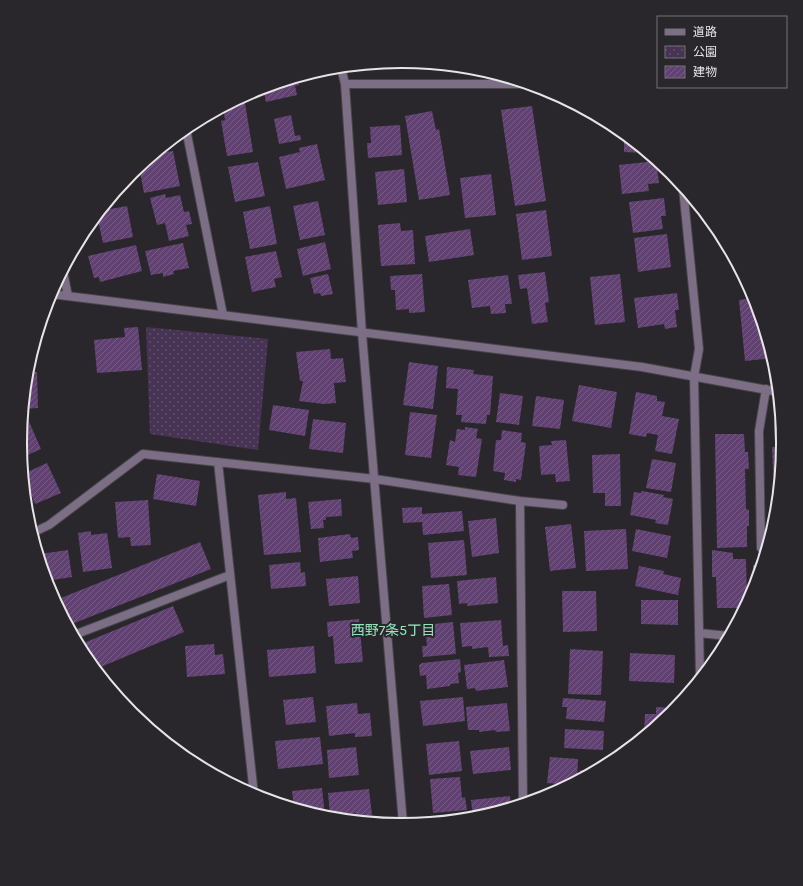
<svg xmlns="http://www.w3.org/2000/svg" width="803" height="886" viewBox="0 0 803 886" font-family="Karla,'Noto Sans JP',sans-serif">
<style>
.park{fill:url(#park-dots)}
.building{fill:url(#building-hatch)}
.lines{fill:none;stroke-linecap:round;stroke-linejoin:round}
.service-casing{stroke:#474549;stroke-width:10}
.minor-casing{stroke:#474549;stroke-width:10}
.service{stroke:#7c6e85;stroke-width:8}
.minor{stroke:#7c6e85;stroke-width:8}
.labels{text-anchor:middle;dominant-baseline:central;stroke-width:4;stroke-linejoin:round;paint-order:stroke}
.neighbourhood-label{font-size:14px;fill:#92e6be;stroke:#29272b}
.rim{fill:none;stroke:#e6e4e7;stroke-width:2}
</style>
<defs>
<pattern id="park-dots" width="8" height="8" patternUnits="userSpaceOnUse"><rect width="8" height="8" fill="#473353"/><path d="M2 2h.1M6 6h.1" fill="none" stroke="#62506c" stroke-width="1.8" stroke-linecap="round"/></pattern>
<pattern id="building-hatch" width="6" height="6" patternUnits="userSpaceOnUse"><rect width="6" height="6" fill="#604171"/><path d="M-1 1l2-2M0 6l6-6M5 7l2-2" fill="none" stroke="#775c85"/></pattern>
</defs>
<rect width="100%" height="100%" fill="#29272b"/>
<path class="park" d="M146 327 268 339 258 450 150 434Z"/>
<path class="building" d="M298 78 299 85 295 86 297 95 266 102 263 88Z
M244 97 253 152 227 156 221 121 225 120 223 108Z
M532 106 546 201 515 206 501 110Z
M432 111 436 130 439 129 450 195 419 200 405 116Z
M291 115 295 136 300 135 301 140 279 144 274 119Z
M400 125 402 155 368 158 367 143H371L370 127Z
M620 131 647 153 624 152V136H620Z
M317 144 325 180 286 189 279 157 300 152 299 148Z
M165 147 166 152 173 151 180 186 144 193 139 167Z
M656 161 659 183 648 184 649 191 622 194 619 165Z
M258 162 265 196 235 202 228 167Z
M404 169 407 202 378 205 375 172Z
M491 174 496 215 465 218 460 178Z
M165 194 166 198 180 195 184 212 189 211 192 224 186 225 189 236 169 241 165 223 157 225 150 198Z
M664 198 666 216H661L663 229 633 233 629 202Z
M318 201 325 235 300 240 293 206Z
M127 206 133 237 103 243 97 215 100 211Z
M270 206 277 244 250 249 243 212Z
M546 210 552 256 522 260 516 214Z
M400 223 401 231 413 230 415 264 381 266 378 225Z
M470 229 474 255 429 262 425 236Z
M667 234 671 267 638 272 634 238Z
M325 242 331 269 303 276 297 249Z
M183 243 189 268 173 271 174 274 163 277V273L151 275 145 251Z
M136 245 142 271 100 282 99 277 94 278 88 256Z
M276 251 282 277 274 279 276 287 252 292 245 257Z
M545 272 549 302 545 303 548 322 532 324 527 288 520 289 518 275Z
M328 274 333 294 321 296 320 293 314 294 310 278Z
M422 274 425 312 409 313V309L396 310 395 290H391L390 276Z
M620 274 625 322 595 325 590 277Z
M508 275 512 304H505L506 313 491 314 490 306 472 308 468 280Z
M677 293 679 310H675L677 327 665 329 664 324 638 328 634 298Z
M754 298 772 358 745 361 739 300Z
M138 327 142 370 97 373 94 340 125 337 124 328Z
M36 341 37 358 30 359Z
M330 349 331 359 343 358 346 382 334 383 336 403 324 404 299 401 303 381H300L296 352Z
M409 362 438 366 433 409 403 405Z
M447 367 474 370 473 374 493 376 490 415H487L486 424 461 422 462 415H456L458 389 446 388Z
M27 372H37L38 408 23 409Z
M579 385 617 392 611 428 572 421Z
M636 392 657 396V401L665 402 662 416 679 419 672 454 655 451 658 435 647 433 646 437 629 434Z
M500 393 523 396 519 425 496 422Z
M536 396 564 400 560 429 532 426Z
M273 405 309 410 305 436 269 430Z
M410 412 437 415 431 458 405 455Z
M27 417 41 449 21 458 20 443 22 419Z
M313 419 346 423 343 453 309 449Z
M465 427 478 429 476 438 482 439 476 477 458 475 459 467 446 465 450 440 455 442 457 429 465 430Z
M502 430 522 433 521 442 526 443 521 480 516 479V482L504 480 505 473 493 471 496 440H501Z
M715 434H744L745 452H748L749 469H745L746 509 749 510V526H747V547L717 548Z
M566 440 570 481 556 482 555 474 541 475 539 446 552 445 551 441Z
M772 447H783L775 519Z
M620 454 621 506H605V493H593L592 455Z
M652 459 676 463 671 492 646 488Z
M47 463 61 493 35 504 23 474Z
M157 474 200 481 196 506 153 499Z
M642 491 664 495 663 497 673 499 668 525 655 523 656 520 630 515 634 492 641 493Z
M286 492V499L296 498 301 552 264 555 258 495Z
M341 499 342 516 326 517V520H323L324 528 311 529 308 502Z
M148 500 151 545 131 546 130 537 118 538 115 502Z
M422 507V514L462 511 464 531 423 535 422 522 403 523 402 508Z
M496 518 499 553 472 557 468 521Z
M571 524 576 568 550 571 545 527Z
M626 529 628 569 586 571 584 531Z
M636 529 671 536 667 558 632 551Z
M91 531V535L107 533 112 568 83 572 78 533Z
M350 534 351 538 358 537 359 550 352 551 353 558 320 562 318 538Z
M464 540 467 575 431 578 428 543Z
M200 542 211 569 72 624 61 598Z
M68 550 72 577 46 581 40 554Z
M712 550 733 553V559H746L747 602 744 608H717L716 577H712Z
M300 562 301 573 305 572 306 586 271 589 269 565Z
M761 564 755 586 753 584V565Z
M639 566 664 571 663 574 681 578 678 595 635 586Z
M358 576 360 603 329 606 326 579Z
M496 577 498 603 467 606V603L459 604 457 581Z
M449 584 452 615 424 618 422 586Z
M562 591H596L597 631 563 632Z
M641 600H678V625L641 624Z
M173 606 184 632 96 669 79 645Z
M359 619 363 662 335 664 333 636 328 637 327 622Z
M501 620 503 646 508 645 509 656 489 657 488 647 472 649V646L462 647 460 623Z
M453 622 456 654 423 657 422 646H427L425 625Z
M214 644 215 655 223 654 225 674 187 677 185 646Z
M314 646 316 673 269 677 267 650Z
M570 649 603 651 601 695 568 694Z
M630 653 675 655 674 683 629 681Z
M460 659 461 672 458 673 459 683 450 684V686L427 689 426 675 420 676 419 665 422 663Z
M504 660 508 687 476 691 475 688 467 689 464 665Z
M313 697 316 722 286 725 283 700Z
M463 697 465 721 423 726 420 701Z
M563 698 606 701 604 722 566 719 567 707H562Z
M357 703 358 714 370 713 372 736 355 737V733L329 736 326 706Z
M507 703 510 731 496 732 495 730 479 732V730H468L466 707Z
M656 707 675 708 644 735 645 714H656Z
M565 729 604 731 603 750 564 748Z
M320 737 323 764 278 769 275 741Z
M459 741 462 771 429 775 426 744Z
M356 747 359 775 329 778 327 750Z
M509 747 511 770 473 774 470 751Z
M550 757 578 759 577 780 559 790V784L547 783Z
M580 770H594L580 778Z
M460 777 462 798 465 797 467 810 433 813 430 779Z
M322 788 325 816 294 807 292 791Z
M369 789 372 815 357 816 356 813 330 815 328 793Z
M510 796 511 807 473 817 471 800Z"/>
<g class="lines">
<defs>
<path id="service" d="M186 129 223 315
M761 548 759 431 766 389
M74 635 230 575"/>
<path id="minor" d="M341 67 345 84 362 333 403 824
M345 84H525
M683 188 699 349 694 377 700 677
M63 271 68 296
M51 294 642 367 778 392
M218 462 254 795
M520 501 523 803
M32 533 49 525 143 454 375 479 520 501 563 505
M699 633 729 636"/>
</defs>
<use href="#service" class="service-casing"/>
<use href="#minor" class="minor-casing"/>
<use href="#service" class="service"/>
<use href="#minor" class="minor"/>
</g>
<g class="labels">
<g class="neighbourhood-label">
<text x="393" y="630">西野7条5丁目</text>
</g>
</g>
<path d="M0 0H803V886H0ZM401 68H402A374 374 0 0 1 776 442V444A374 374 0 0 1 402 818H401A374 374 0 0 1 27 444V442A374 374 0 0 1 401 68Z" fill="#29272b" fill-rule="evenodd"/>
<path class="rim" d="M401 68H402A374 374 0 0 1 776 442V444A374 374 0 0 1 402 818H401A374 374 0 0 1 27 444V442A374 374 0 0 1 401 68Z"/>
<rect x="657" y="16" width="130" height="72" fill="#29272b" stroke="#757376"/>
<rect x="665" y="29" width="20" height="6" fill="#7c6e85" stroke="#757376"/>
<text x="693" y="36" font-size="12" fill="#e6e4e7">道路</text>
<rect x="665" y="46" width="20" height="12" fill="url(#park-dots)" stroke="#757376"/>
<text x="693" y="56" font-size="12" fill="#e6e4e7">公園</text>
<rect x="665" y="66" width="20" height="12" fill="url(#building-hatch)" stroke="#757376"/>
<text x="693" y="76" font-size="12" fill="#e6e4e7">建物</text>
</svg>
